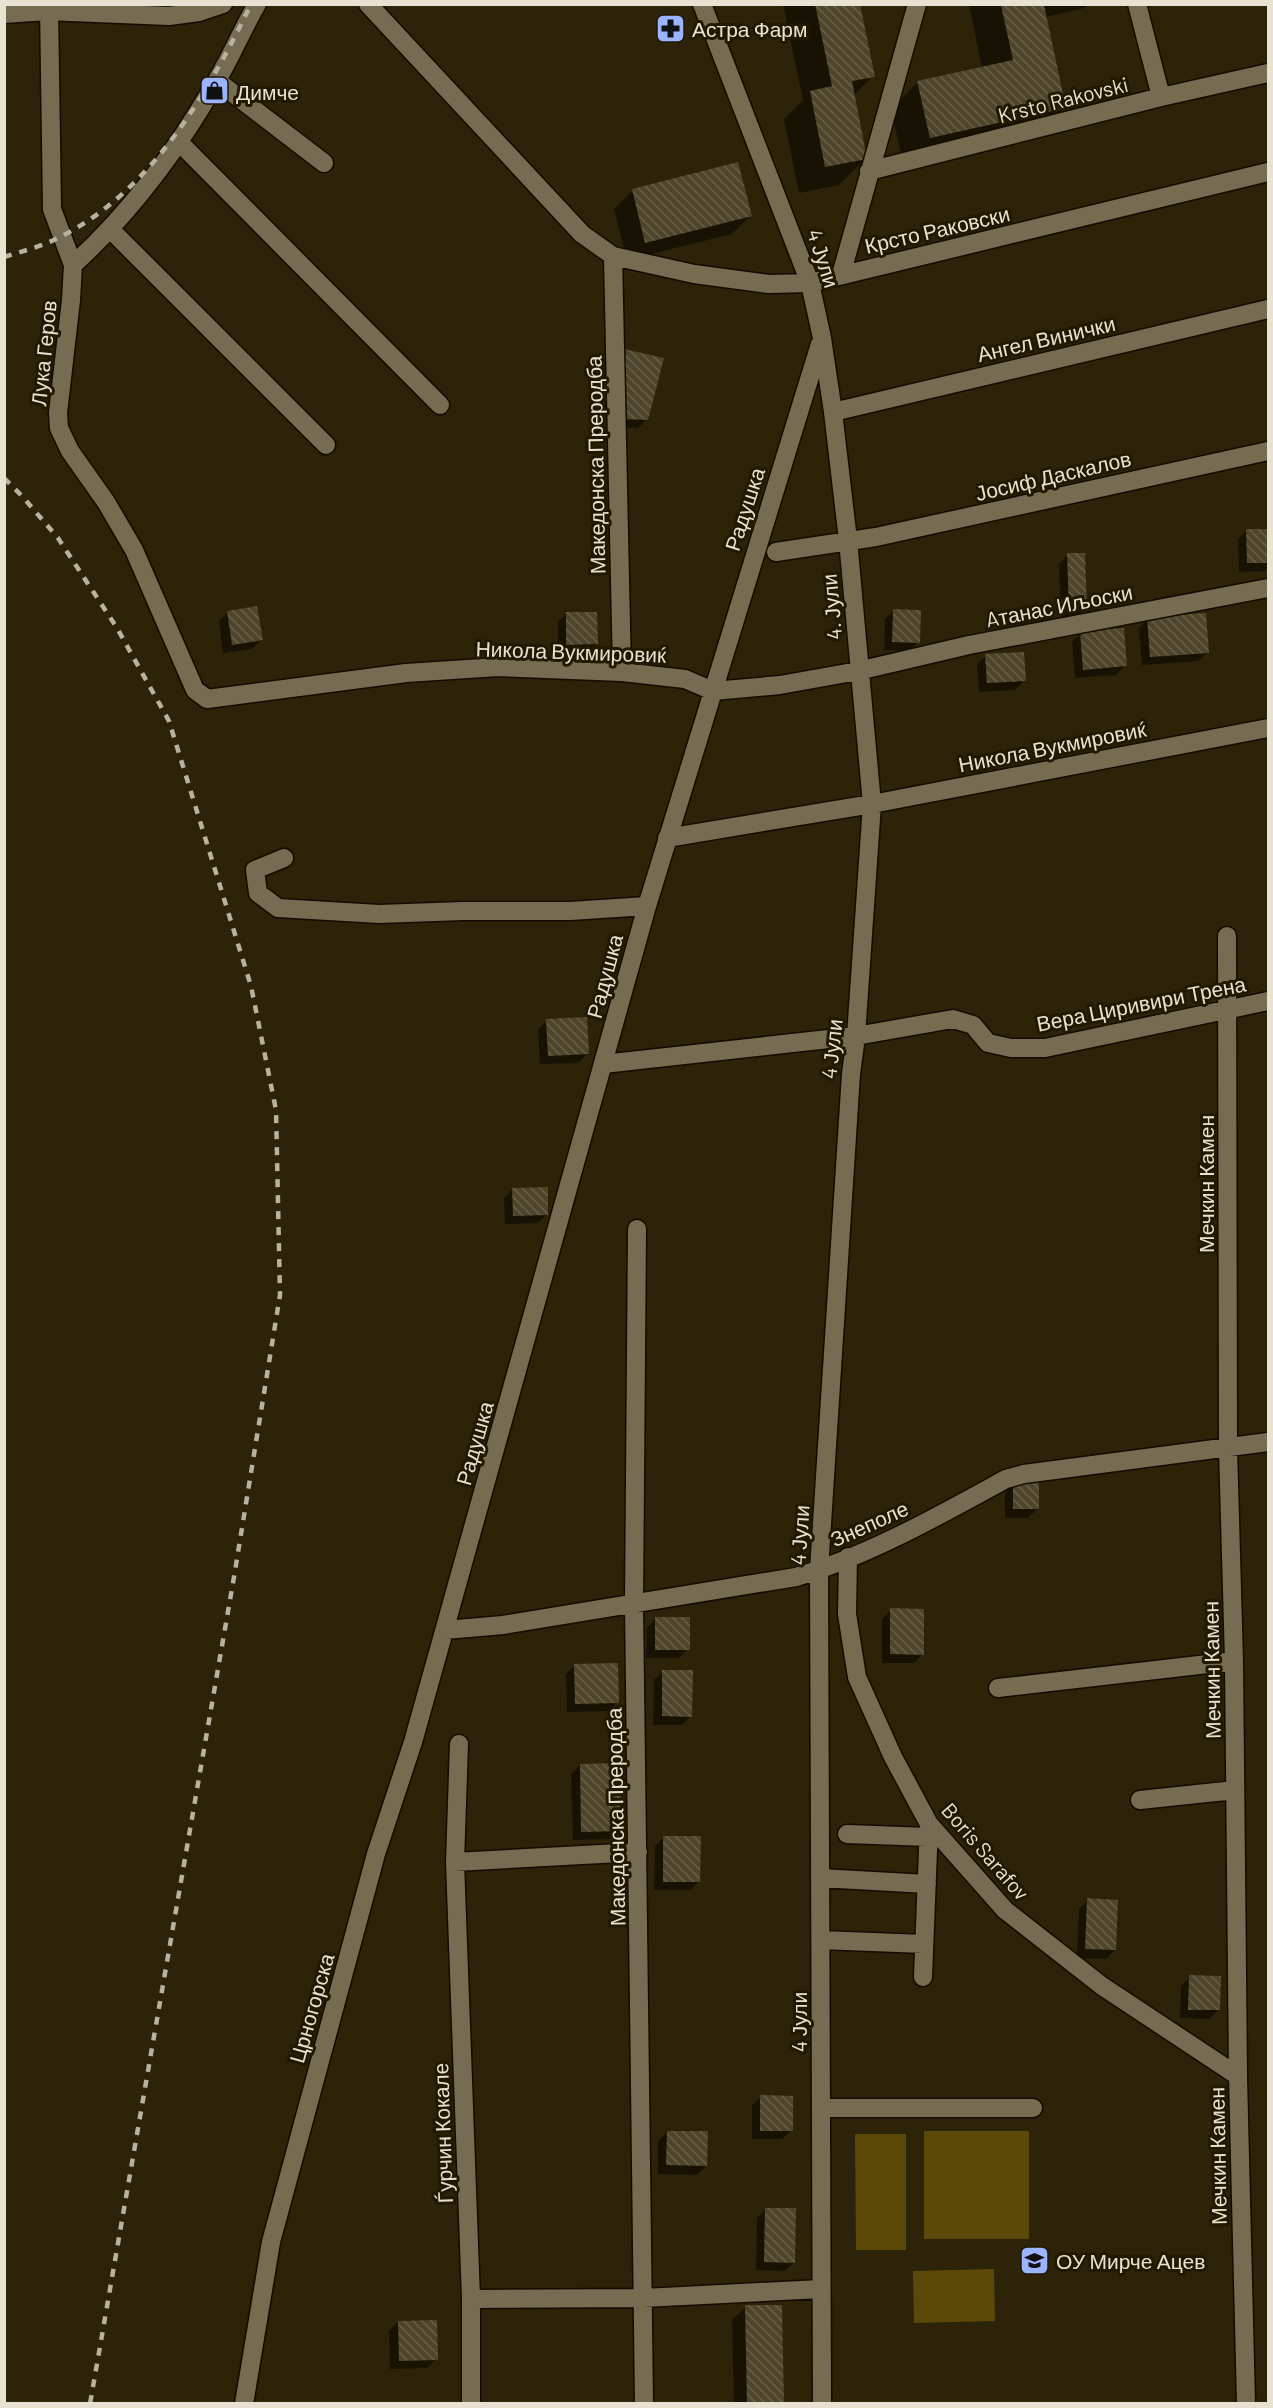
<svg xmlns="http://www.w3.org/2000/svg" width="1273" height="2408" viewBox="0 0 1273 2408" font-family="Barlow,sans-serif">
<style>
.garden{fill:#5c490a}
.shadow{fill:#0007}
.building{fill:url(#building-back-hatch)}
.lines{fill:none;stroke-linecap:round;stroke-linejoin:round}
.minor-casing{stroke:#140c00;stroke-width:21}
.minor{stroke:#766c51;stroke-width:18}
.rail{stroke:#b8b2a0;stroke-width:4.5;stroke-dasharray:8 8;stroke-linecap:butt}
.labels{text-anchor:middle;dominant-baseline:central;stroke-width:6;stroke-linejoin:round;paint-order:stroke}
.poi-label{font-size:21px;fill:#e8e2d3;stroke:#221901;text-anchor:start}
.street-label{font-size:21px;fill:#e8e2d3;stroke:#221901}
</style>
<defs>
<pattern id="building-back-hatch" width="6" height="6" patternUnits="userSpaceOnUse" patternTransform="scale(1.5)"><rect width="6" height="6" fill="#4e452b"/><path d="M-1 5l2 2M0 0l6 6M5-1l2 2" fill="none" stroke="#686049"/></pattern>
</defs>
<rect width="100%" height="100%" fill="#2c2309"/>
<path class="garden" d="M924 2131H1029V2239H924Z
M855 2134H906V2250H856Z
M994 2269 995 2321 914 2323 913 2271Z"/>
<path class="shadow" d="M783 4H859L873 76 853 96 866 158 839 185 799 193 784 119 803 100Z
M969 4H1088L1084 8 1045 17 1065 108 1038 135 903 164 891 109 918 82 982 68Z
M737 164 750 216 732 234 627 260 614 209 632 191Z
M662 359 647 419 638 428 612 427Z
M1268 530V567L1265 571 1239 572 1238 540 1246 531Z
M1068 555 1085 608 1076 617 1061 618 1059 564Z
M894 610 918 642 909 651 884 650 885 619Z
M227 613 261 640 252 649 223 653 219 621Z
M566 614 596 644 588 652 558 653V622Z
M1148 619 1207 653 1198 661 1142 665 1139 628Z
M1081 633 1125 666 1116 675 1075 678 1072 642Z
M986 656 1024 681 1015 690 979 692 977 664Z
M547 1021 587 1054 578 1063 540 1064 538 1029Z
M513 1189 547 1214 538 1223 505 1224 504 1198Z
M1014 1484 1037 1509 1028 1518H1005V1493Z
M891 1610 923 1654 914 1663H882V1619Z
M655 1619 688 1649 679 1658H646L647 1628Z
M575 1665 617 1702 608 1711 567 1712 566 1674Z
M663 1671 691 1716 682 1725H653L654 1680Z
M580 1765 620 1830 611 1839 573 1840 571 1774Z
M664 1837 699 1882 690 1890H654L655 1846Z
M1088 1900 1115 1950 1106 1959 1077 1958 1079 1909Z
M1190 1977 1218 2010 1209 2019 1180 2018 1181 1986Z
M761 2097 791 2131 782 2139H752V2105Z
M667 2132 706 2166 697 2175 658 2174V2141Z
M766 2209 794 2262 785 2271 756 2270 757 2218Z
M746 2307 782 2404H734L732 2320Z
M398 2322 436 2360 427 2368 390 2369 389 2331Z"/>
<path class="building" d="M815 4H860L875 77 852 81 867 159 825 167 810 91 832 86Z
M1001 5H1044L1066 108 930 138 917 81 1013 60Z
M738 162 752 216 645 243 632 189Z
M620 348 664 358 648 420 620 419Z
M1246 529H1268V563H1247Z
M1067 553H1085L1087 609 1069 610Z
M257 606 263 640 232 645 227 611Z
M893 609 921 610 920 643 892 642Z
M566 612H597L598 644 566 645Z
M1206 613 1209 653 1150 657 1147 617Z
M1124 628 1127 666 1083 670 1080 631Z
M1024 652 1026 681 987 683 985 654Z
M587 1017 589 1054 548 1056 546 1019Z
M548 1187V1215L513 1216 512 1188Z
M1013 1482H1039V1509H1013Z
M890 1608 924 1609V1655L890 1654Z
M655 1617H690V1650H655Z
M618 1663 619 1703 575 1704 574 1664Z
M662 1670H693L692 1717 662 1716Z
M620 1763 622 1831 581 1832 580 1764Z
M663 1836H701L700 1882H663Z
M1087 1898 1118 1900 1116 1950 1085 1949Z
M1189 1975 1221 1976 1220 2010H1188Z
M760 2095 793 2096V2131H760Z
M667 2131H708L707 2166 666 2165Z
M765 2208H796L795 2263 764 2262Z
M745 2305H782L784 2404H747Z
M437 2320 438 2360 399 2361 398 2321Z"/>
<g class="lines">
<defs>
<path id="minor" d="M49 4 52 209 73 265 71 300 58 413 59 428 70 451 106 502 134 550 195 690 207 699 406 673 498 667 622 672 685 679 713 691 780 685 858 671 969 645 1268 588
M368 4 582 234 613 256 694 274 769 284 810 283 1268 172
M702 4 810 283 822 338 833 412 848 540 872 804 856 1036 851 1074 819 1570 822 2404
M1137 4 1161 97
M4 14 47 11 169 16 199 12 223 4
M217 81 324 163
M179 142 440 405
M869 171 1161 97 1268 73
M111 230 326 445
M613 256 622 672
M73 265C130 213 178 149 216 82 231 57 242 30 257 4
M841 275 917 4
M833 412 1268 309
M776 552 876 537 1268 451
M667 838 872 804 1268 728
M284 858 255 870 258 893 278 908 379 914 463 911H570L647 906
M1227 936 1228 1448 1234 1661 1238 2076 1246 2404
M603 1064 856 1036 953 1019 973 1025 988 1043 1011 1048H1045L1268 1001
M637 1229 634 1605 644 2404
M848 1557 847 1614 857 1677 893 1757 929 1824 1005 1910 1102 1986 1238 2076
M445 1630 503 1625 796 1577C868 1556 940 1515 1006 1479L1024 1474 1268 1442
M998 1688 1234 1661
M459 1744 455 1862 471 2299V2404
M1140 1800 1235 1790
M847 1834 928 1837
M455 1862 638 1852
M820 1878 927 1884
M821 1940 924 1944
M923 1977 929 1824
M821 2108H1033
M471 2299 643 2298 821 2289
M244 2404 271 2242 376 1854 413 1742 647 906 820 344"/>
</defs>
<use href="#minor" class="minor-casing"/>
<use href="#minor" class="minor"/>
<path class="rail" d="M4 257C23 251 43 246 60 237 152 191 208 93 251 4
M4 478 22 496 58 538 117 628 169 721 251 986 276 1110 280 1295 234 1577 90 2404"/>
</g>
<defs>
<symbol id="pharmacy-square" viewBox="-11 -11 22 22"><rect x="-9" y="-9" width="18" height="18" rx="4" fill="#9cb4fd" stroke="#221901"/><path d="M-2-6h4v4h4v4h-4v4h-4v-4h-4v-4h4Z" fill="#111"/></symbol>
<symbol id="shop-square" viewBox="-11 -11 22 22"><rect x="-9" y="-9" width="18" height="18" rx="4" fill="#9cb4fd" stroke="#221901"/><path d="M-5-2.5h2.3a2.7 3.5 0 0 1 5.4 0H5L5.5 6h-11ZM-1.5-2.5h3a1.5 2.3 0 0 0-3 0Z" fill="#111"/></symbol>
<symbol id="school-square" viewBox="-11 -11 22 22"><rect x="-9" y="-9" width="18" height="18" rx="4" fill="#9cb4fd" stroke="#221901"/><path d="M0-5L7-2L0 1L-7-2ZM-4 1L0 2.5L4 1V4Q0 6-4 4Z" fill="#111"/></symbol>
</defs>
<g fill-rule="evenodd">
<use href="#pharmacy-square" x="654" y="12" width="33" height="33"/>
<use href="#shop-square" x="198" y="74" width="33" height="33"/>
<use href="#school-square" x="1018" y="2244" width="33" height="33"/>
</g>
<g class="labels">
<g class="poi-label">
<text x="692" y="28">Астра Фарм</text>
<text x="236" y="91">Димче</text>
<text x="1056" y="2260">ОУ Мирче Ацев</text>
</g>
<g class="street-label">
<text transform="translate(1063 99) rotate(-14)">Krsto Rakovski</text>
<text transform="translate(937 229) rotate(-13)">Крсто Раковски</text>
<text transform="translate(824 258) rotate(72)">4 Јули</text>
<text transform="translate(1046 338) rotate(-13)">Ангел Винички</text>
<text transform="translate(43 353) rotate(-84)">Лука Геров</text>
<text transform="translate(595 465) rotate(-91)">Македонска Преродба</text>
<text transform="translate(1053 475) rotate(-13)">Јосиф Даскалов</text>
<text transform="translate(744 509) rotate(-72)">Радушка</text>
<text transform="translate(1059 605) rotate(-11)">Aтанас Иљоски</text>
<text transform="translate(831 607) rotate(-95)">4. Јули</text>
<text transform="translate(571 651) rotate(2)">Никола Вукмировиќ</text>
<text transform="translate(1052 746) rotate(-11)">Никола Вукмировиќ</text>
<text transform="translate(604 976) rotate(-75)">Радушка</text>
<text transform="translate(1141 1003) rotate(-11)">Вера Циривири Трена</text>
<text transform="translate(831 1049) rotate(-84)">4 Јули</text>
<text transform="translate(1205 1184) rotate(-90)">Мечкин Камен</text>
<text transform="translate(474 1443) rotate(-74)">Радушка</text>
<text transform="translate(869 1523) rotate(-24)">Знеполе</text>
<text transform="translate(799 1535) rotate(-86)">4 Јули</text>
<text transform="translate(1211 1670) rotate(-91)">Мечкин Камен</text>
<text transform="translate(615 1817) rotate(-91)">Македонска Преродба</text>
<text transform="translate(986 1851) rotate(49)">Boris Sarafov</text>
<text transform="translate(311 2008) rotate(-74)">Црногорска</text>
<text transform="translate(798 2022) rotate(-90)">4 Јули</text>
<text transform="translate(442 2133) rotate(-92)">Ѓурчин Кокале</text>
<text transform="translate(1217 2156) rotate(-91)">Мечкин Камен</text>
</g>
</g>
<rect width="1273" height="2408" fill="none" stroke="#e8e2d3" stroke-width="12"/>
</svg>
